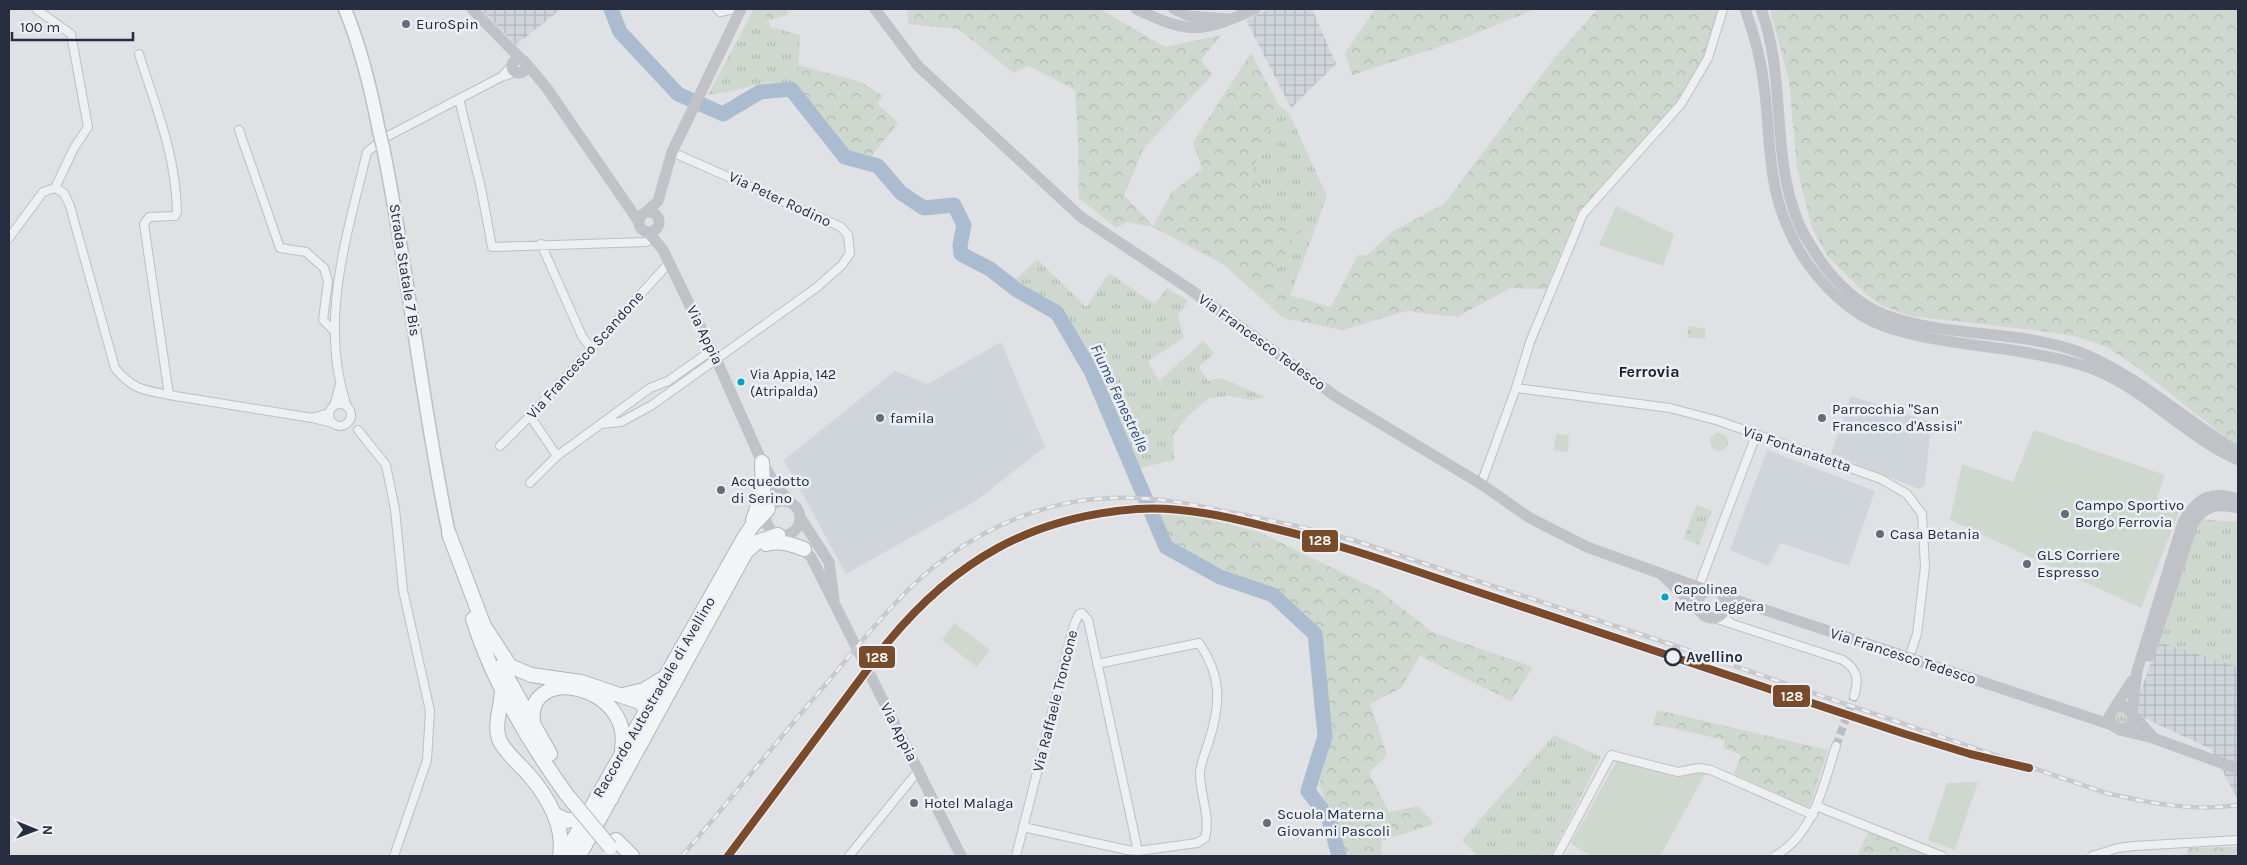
<svg xmlns="http://www.w3.org/2000/svg" width="2247" height="865" viewBox="0 0 2247 865" font-family="Karla,sans-serif">
<style>
.built{fill:#d0d4db}
.industrial{fill:url(#industrial-grid)}
.grass{fill:url(#grass-tufts)}
.forest{fill:url(#forest-crowns)}
.garden{fill:#ced8cf}
.lines{fill:none;stroke-linecap:round;stroke-linejoin:round}
.river{stroke:#abbcd1;stroke-width:15}
.street-tunnel{stroke:#babdc3;stroke-width:8;stroke-dasharray:8 4;stroke-linecap:butt}
.street-casing{stroke:#bdbfc2;stroke-width:10}
.primary-casing{stroke:#bbbec2;stroke-width:15}
.highway-casing{stroke:#b1b4b9;stroke-width:16}
.street{stroke:#eeeff1;stroke-width:8}
.secondary{stroke:#c0c2c7;stroke-width:11}
.primary{stroke:#f3f4f5;stroke-width:12}
.highway{stroke:#f3f4f5;stroke-width:14}
.rail-casing{stroke:#c7c9cc;stroke-width:4.5}
.rail{stroke:#eceff5;stroke-width:2.5;stroke-dasharray:8;stroke-linecap:butt}
.primary-bridge-casing{stroke:#bbbec2;stroke-width:15;stroke-linecap:butt}
.highway-bridge-casing{stroke:#b1b4b9;stroke-width:16;stroke-linecap:butt}
.primary-bridge{stroke:#f3f4f5;stroke-width:12}
.highway-bridge{stroke:#f3f4f5;stroke-width:14}
.rail-1-casing{stroke:#eceff5;stroke-width:11}
.rail-1{stroke:#7a4b2a;stroke-width:8}
.poi-dot{fill:#666c78;stroke:#eceff5;stroke-width:2}
.bus-dot{fill:#02a3c7;stroke:#eceff5;stroke-width:2}
.stop-dot{fill:#eceff5;stroke:#252d3e;stroke-width:2.5}
.labels{text-anchor:middle;dominant-baseline:central;stroke-width:5;stroke-linejoin:round;paint-order:stroke}
.bus-label{font-size:14px;fill:#252d3e;stroke:#eceff5;text-anchor:start}
.poi-label{font-size:15px;fill:#252d3e;stroke:#eceff5;text-anchor:start}
.street-label{font-size:15px;fill:#252d3e;stroke:#eceff5}
.stop-label{font-size:15px;font-weight:bold;fill:#252d3e;stroke:#eceff5;text-anchor:start}
.neighbourhood-label{font-size:16px;font-weight:bold;fill:#181f2e;stroke:#eceff5}
.water-label{font-size:16px;font-style:italic;fill:#2e4a73;stroke:#eceff5}
.line-badge{stroke:#eceff5;stroke-width:2}
.badge-label{font-size:14px;text-anchor:middle;font-weight:bold;fill:#fff}
</style>
<defs>
<pattern id="industrial-grid" width="8" height="8" patternUnits="userSpaceOnUse" patternTransform="scale(1.25)"><rect width="8" height="8" fill="#d0d4db"/><path d="M0 4h8M4 0v8" fill="none" stroke="#b2b6bd"/></pattern>
<pattern id="grass-tufts" width="24" height="20" patternUnits="userSpaceOnUse" patternTransform="scale(1.25)"><rect width="24" height="20" fill="#ced8cf"/><path d="M3 7l-1-3M5 7V3M7 7l1-3M15 17l-1-3M17 17v-4M19 17l1-3" fill="none" stroke="#b1bab3"/></pattern>
<pattern id="forest-crowns" width="20" height="18" patternUnits="userSpaceOnUse" patternTransform="scale(1.25)"><rect width="20" height="18" fill="#ced8cf"/><path d="M2 6a3 3 0 1 1 6 0M12 15a3 3 0 1 1 6 0" fill="none" stroke="#b1bab3"/></pattern>
</defs>
<rect width="100%" height="100%" fill="#dfe1e4"/>
<path class="built" d="M1001 342 1045 447 977 500 846 574 784 460 895 371 928 384Z
M1851 396 1931 422 1925 485 1919 489 1831 454Z
M1767 450 1875 491 1849 566 1781 543 1768 566 1730 550Z"/>
<path class="industrial" d="M481 9H561L516 45Z
M1269 9H1312L1336 64 1291 108 1246 20Z
M2238 522V800L2211 749 2133 713 2158 642Z"/>
<path class="grass" d="M754 9H763L771 27 800 35 798 87C775 77 758 84 736 90 727 93 717 93 708 95Z
M1279 105 1290 115 1327 196 1290 296 1273 276 1249 180Z
M1037 259 1086 307 1109 273 1155 304 1167 288 1188 301 1178 316 1184 337 1148 362 1159 381 1203 341 1214 353 1199 367 1208 381 1221 378 1265 397 1252 400 1227 396 1208 399 1189 415 1173 435 1174 460 1132 470 1123 449 1118 429 1091 371 1058 313 1011 284Z
M1689 326 1705 329V339L1687 337Z
M1710 442a9 9 0 1 1 18 0a9 9 0 1 1-18 0Z
M1556 434 1569 435 1568 452 1554 450Z
M1697 505 1712 511 1699 545 1683 539Z
M2199 519 2238 522V667L2158 642Z
M2122 711 2128 715 2127 721 2123 724H2118L2115 720 2117 712Z
M1554 735 1601 757 1551 856H1478L1462 840Z"/>
<path class="forest" d="M763 9H788L787 15 767 21Z
M907 9H1100L1165 47 1221 35 1201 60 1212 75 1144 148 1124 195 1153 226 1171 193 1202 169 1193 142 1251 53 1279 105 1249 180 1265 186 1254 203 1298 230 1273 276 1291 296 1331 307 1358 255 1366 256 1393 231 1444 204 1556 56 1598 9H1719L1703 58 1674 105 1577 214 1546 289 1511 288 1457 317 1407 311 1342 330 1283 318 1223 264 1153 227 1127 222 1116 228 1079 198 1078 142 1075 90 1029 66 1014 73 958 29 908 24Z
M1375 9H1535L1460 40 1352 75 1345 53Z
M1770 9H2238V447L2138 368 2107 347 2077 337 2042 331 1910 316 1881 305 1866 294 1828 257 1812 228 1797 168 1789 81Z
M799 65 861 82 883 96 877 103 898 123 869 159 841 146 798 87Z
M1152 511 1204 517 1261 533 1380 591 1432 632 1533 667 1511 701 1420 656 1401 688 1370 704 1387 755 1369 773 1389 812 1418 806 1434 824 1381 841 1382 856H1342L1333 822 1319 785 1330 737 1317 635 1276 596 1231 578 1169 545Z
M1657 710 1828 750 1809 808 1734 774 1741 755 1723 747 1725 740 1653 724Z
M1868 832 1930 856H1857Z
M2238 847V856H2186L2188 848Z"/>
<path class="garden" d="M1616 206 1674 234 1663 266 1599 245Z
M2034 430 2165 475 2157 498 2181 507 2141 608 1950 520 1962 464 2013 482Z
M954 623 990 650 977 667 942 640Z
M1617 760 1679 775 1706 773 1660 856H1590L1571 843Z
M1978 782 1955 850 1928 840 1947 783Z"/>
<g class="lines">
<path class="river" d="M611 9 620 32 678 94 723 114 760 92 791 89 845 157 878 166 901 193 924 208 954 205 964 225 960 245 961 254 990 269 1017 290 1057 313 1091 371 1166 547 1220 577 1273 595 1315 634 1325 736 1308 791 1329 819 1339 856"/>
<path class="street-tunnel" d="M1836 746 1854 696"/>
<defs>
<path id="street" d="M36 9 71 34 88 127 74 148 55 188
M717 9 720 12 734 9
M139 54C156 108 176 155 177 212L175 216 149 217 144 224 169 395
M503 75 513 65
M459 99 481 188 492 247 646 242 653 239
M239 130 280 248 306 252 324 268 328 281 323 320 334 331
M388 136 501 77 517 72
M9 238 43 192 55 188 64 193 70 206 115 368C132 389 143 390 169 395L312 418
M541 244 582 336 591 348
M1516 388 1670 408 1719 421 1881 479 1907 494 1922 514 1925 567 1917 634 1909 657
M329 415a11 11 0 1 1 22 0a11 11 0 1 1-22 0Z
M334 406 340 384
M347 407C318 323 347 236 367 152L378 143
M329 413 312 418 333 423
M530 416 557 456
M601 424 621 422 652 405 816 288 842 265 850 253 848 235 841 227 672 152
M358 430 386 465 395 509 403 590 430 711 427 760 394 856
M500 446 530 416 669 263
M530 483 557 456 650 388 668 381 712 350
M1481 484 1516 388 1530 342 1583 214 1681 104 1708 58 1723 9
M1699 586 1756 435
M1724 612 1726 619 1732 624
M1711 617 1843 660C1858 670 1859 680 1854 696
M1816 806 1942 856
M1023 827 1127 850 1138 851 1197 843 1205 838C1211 817 1200 795 1200 774 1200 763 1206 751 1209 741 1221 703 1222 676 1199 643L1097 664
M849 856 919 770
M1016 856 1074 625 1079 614 1082 613 1088 620 1138 851
M1557 856 1611 755 1678 772 1699 768 1711 770 1813 815
M1775 856C1814 834 1823 786 1836 746
M2092 856 2118 848 2134 846 2238 840"/>
<path id="primary" d="M345 9C361 48 371 89 379 131
M383 147C409 276 422 406 449 534"/>
<path id="highway" d="M753 520 763 491 762 462
M449 534 484 626 510 666 531 675 581 682 640 702 650 715
M766 544C779 540 791 544 804 549
M473 619C493 683 528 741 567 795
M501 666 550 754
M502 689C502 706 492 728 501 743 508 755 520 765 529 775 548 797 565 827 560 856
M623 695 644 690 662 679
M533 723C525 663 633 684 622 749
M611 799 616 783 623 769
M554 814 568 821 588 814
M616 840 632 856
M564 856 744 538 752 526 768 509
M579 856 746 552 757 542 778 535"/>
</defs>
<use href="#street" class="street-casing"/>
<use href="#primary" class="primary-casing"/>
<use href="#highway" class="highway-casing"/>
<use href="#street" class="street"/>
<path class="secondary" d="M472 9 521 59
M875 9 918 66 1081 217 1188 288 1335 396 1481 484 1530 518 1587 547 1709 591
M1136 9C1191 35 1201 33 1255 9
M1174 9 1189 16 1227 19
M1745 9C1755 36 1762 64 1765 93 1770 137 1768 181 1786 223 1800 259 1827 294 1861 315 1899 339 1973 344 2018 351 2044 356 2071 360 2095 370 2148 391 2186 437 2238 460
M1761 9C1787 78 1770 156 1799 224 1804 236 1812 248 1820 260 1836 283 1859 305 1885 315 1946 338 2020 329 2082 353 2140 377 2185 420 2238 452
M512 66a7 7 0 1 1 14 0a7 7 0 1 1-14 0Z
M525 62 546 87 639 222
M639 222a10 10 0 1 1 20 0a10 10 0 1 1-20 0Z
M646 212 658 201 672 152 741 9
M649 233 663 250 716 359 762 462 776 486 791 503
M766 518a17 17 0 1 1 34 0a17 17 0 1 1-34 0Z
M800 517 829 562 834 599
M798 545 811 557 961 856
M1662 575 1701 612
M1698 604a14 14 0 1 1 28 0a14 14 0 1 1-28 0Z
M1723 596 2112 725
M2149 656 2193 523C2205 505 2218 503 2238 508
M2115 707 2132 681
M2132 713 2137 671 2183 522C2197 498 2211 490 2238 499
M2133 717 2131 725 2120 730 2112 725 2109 717 2115 707 2125 706 2153 737
M2120 730 2153 738 2238 769"/>
<use href="#primary" class="primary"/>
<use href="#highway" class="highway"/>
<defs>
<path id="rail" d="M682 856C731 799 777 741 826 684 851 654 875 624 902 596 956 540 1033 500 1112 498 1155 496 1197 505 1239 514 1279 522 1318 530 1356 541L1673 645 2106 793C2149 803 2194 812 2238 805"/>
</defs>
<use href="#rail" class="rail-casing"/>
<use href="#rail" class="rail"/>
<defs>
<path id="primary-bridge" d="M379 131 383 147"/>
<path id="highway-bridge" d="M567 795 610 847"/>
</defs>
<use href="#primary-bridge" class="primary-bridge-casing"/>
<use href="#highway-bridge" class="highway-bridge-casing"/>
<use href="#primary-bridge" class="primary-bridge"/>
<use href="#highway-bridge" class="highway-bridge"/>
<defs>
<path id="rail-1" d="M728 856 888 642C955 561 1030 517 1137 509 1183 506 1228 517 1272 528 1340 544 1406 568 1472 590 1616 638 1761 686 1905 734L1970 754 2029 768"/>
</defs>
<use href="#rail-1" class="rail-1-casing"/>
<use href="#rail-1" class="rail-1"/>
</g>
<g class="poi-dot">
<circle cx="406" cy="24" r="5"/>
<circle cx="880" cy="418" r="5"/>
<circle cx="1822" cy="418" r="5"/>
<circle cx="721" cy="490" r="5"/>
<circle cx="2065" cy="514" r="5"/>
<circle cx="1880" cy="534" r="5"/>
<circle cx="2027" cy="564" r="5"/>
<circle cx="914" cy="803" r="5"/>
<circle cx="1267" cy="823" r="5"/>
</g>
<g class="bus-dot">
<circle cx="741" cy="382" r="4.5"/>
<circle cx="1665" cy="597" r="4.5"/>
</g>
<circle class="stop-dot" cx="1673" cy="657" r="8"/>
<g class="labels">
<g class="bus-label">
<text x="750" y="374">Via Appia, 142<tspan x="750" dy="17">(Atripalda)</tspan></text>
<text x="1674" y="589">Capolinea<tspan x="1674" dy="17">Metro Leggera</tspan></text>
</g>
<g class="poi-label">
<text x="416" y="24">EuroSpin</text>
<text x="1832" y="409">Parrocchia "San<tspan x="1832" dy="17">Francesco d'Assisi"</tspan></text>
<text x="890" y="418">famila</text>
<text x="731" y="481">Acquedotto<tspan x="731" dy="17">di Serino</tspan></text>
<text x="2075" y="505">Campo Sportivo<tspan x="2075" dy="17">Borgo Ferrovia</tspan></text>
<text x="1890" y="534">Casa Betania</text>
<text x="2037" y="555">GLS Corriere<tspan x="2037" dy="17">Espresso</tspan></text>
<text x="924" y="803">Hotel Malaga</text>
<text x="1277" y="814">Scuola Materna<tspan x="1277" dy="17">Giovanni Pascoli</tspan></text>
</g>
<g class="street-label">
<text transform="translate(780 199) rotate(25)">Via Peter Rodino</text>
<text transform="translate(405 270) rotate(81)">Strada Statale 7 Bis</text>
<text transform="translate(705 335) rotate(64)">Via Appia</text>
<text transform="translate(1262 342) rotate(36)">Via Francesco Tedesco</text>
<text transform="translate(585 355) rotate(-48)">Via Francesco Scandone</text>
<text transform="translate(1797 449) rotate(19)">Via Fontanatetta</text>
<text transform="translate(1903 656) rotate(18)">Via Francesco Tedesco</text>
<text transform="translate(654 697) rotate(-60)">Raccordo Autostradale di Avellino</text>
<text transform="translate(1055 701) rotate(-76)">Via Raffaele Troncone</text>
<text transform="translate(899 732) rotate(63)">Via Appia</text>
</g>
<g class="stop-label">
<text x="1686" y="657">Avellino</text>
</g>
<g class="neighbourhood-label">
<text x="1649" y="371">Ferrovia</text>
</g>
<g class="water-label">
<text transform="translate(1120 398) rotate(65)">Fiume Fenestrelle</text>
</g>
</g>
<g class="line-badge">
<rect x="1301" y="529" width="38" height="24" rx="5" fill="#7a4b2a"/>
<rect x="858" y="645" width="38" height="24" rx="5" fill="#7a4b2a"/>
<rect x="1772" y="684" width="39" height="24" rx="5" fill="#7a4b2a"/>
</g>
<g class="badge-label">
<text x="1320" y="545">128</text>
<text x="877" y="662">128</text>
<text x="1792" y="701">128</text>
</g>
<rect width="2247" height="865" fill="none" stroke="#252d3e" stroke-width="20"/>
<g transform="translate(35 830) rotate(91)" stroke="#eceff5" stroke-width="4" paint-order="stroke">
<path d="M0-4L9 19L0 12L-9 19Z" fill="#252d3e"/>
<text y="-8" font-size="14" font-weight="bold" text-anchor="middle" fill="#252d3e">N</text>
</g>
<path d="M12 32v8h121v-8" fill="none" stroke="#252d3e" stroke-width="2.5"/>
<text x="20" y="32" font-size="15" fill="#252d3e" stroke="#eceff5" stroke-width="4" paint-order="stroke">100 m</text>
</svg>
